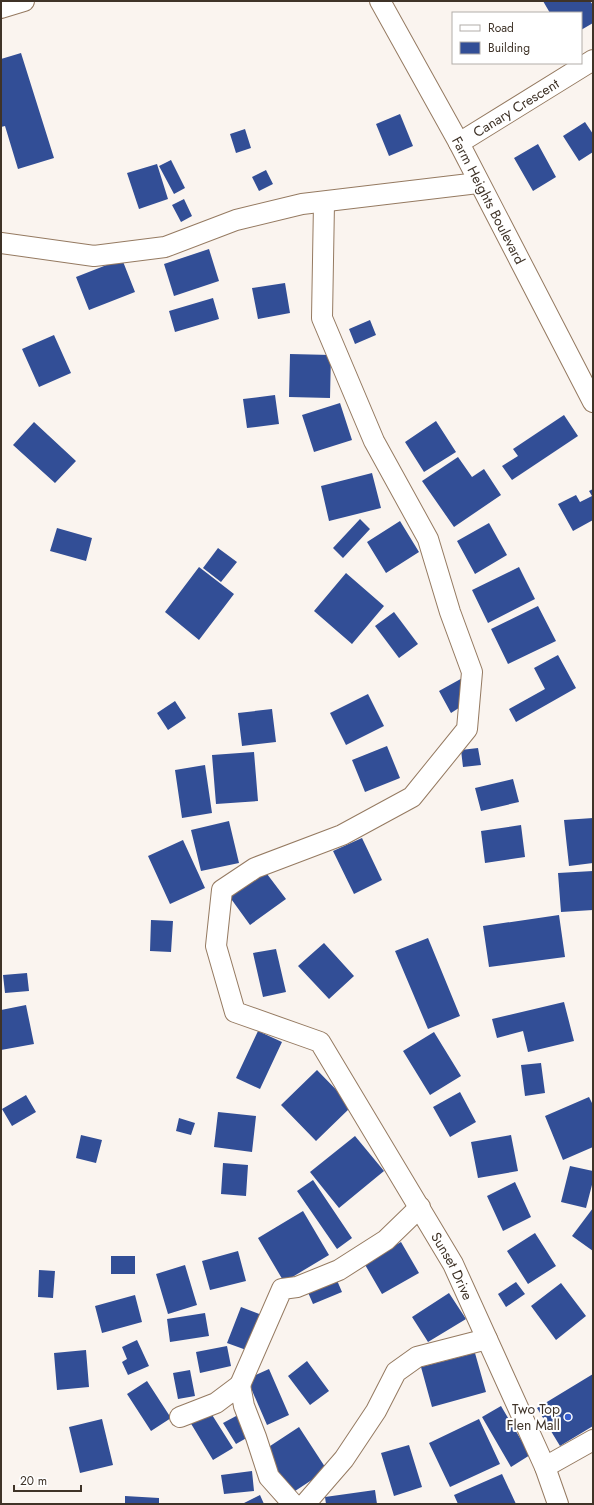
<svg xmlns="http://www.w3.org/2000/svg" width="594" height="1505" viewBox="0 0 594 1505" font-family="Jost,sans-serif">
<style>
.building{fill:#324e96}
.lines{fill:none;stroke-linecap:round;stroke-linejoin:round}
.street-casing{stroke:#957a61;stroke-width:22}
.street{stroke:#fff;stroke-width:20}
.poi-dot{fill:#365dcd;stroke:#fff;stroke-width:1.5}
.labels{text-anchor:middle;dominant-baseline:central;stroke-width:4;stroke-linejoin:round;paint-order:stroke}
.street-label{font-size:14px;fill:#3f3328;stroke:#fff}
.poi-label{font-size:14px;fill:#3f3328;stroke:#fff;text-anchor:end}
</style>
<rect width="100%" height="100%" fill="#faf4ef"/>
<path class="building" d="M543 1H590L593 5V23L581 30V13H550Z
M21 53 54 158 18 169 5 126 1 127V59Z
M400 114 413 146 389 156 376 124Z
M585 122 593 134V152L579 161 563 136Z
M245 129 251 148 236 153 230 134Z
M538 144 556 177 533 191 514 158Z
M171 160 185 188 174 194 159 166Z
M157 164 168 199 139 209 127 173Z
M266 170 273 184 259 191 252 177Z
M184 199 192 216 181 222 172 205Z
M209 249 219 281 174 296 164 264Z
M122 259 135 292 89 310 76 277Z
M285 283 290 313 258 319 252 288Z
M213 298 219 319 175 332 169 311Z
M370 320 376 335 355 344 349 329Z
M54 335 71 373 39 387 22 349Z
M290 354 331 355 330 398 289 397Z
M275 395 279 424 247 428 243 399Z
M340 403 352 440 314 452 302 415Z
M564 415 578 436 512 480 502 466 518 456 513 449Z
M436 421 456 452 424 472 405 442Z
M34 422 76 461 55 483 13 445Z
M458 457 472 477 484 469 501 495 454 527 422 481Z
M372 473 381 508 329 521 321 486Z
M593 489V520L573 531 558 504 576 495 580 502 592 496 589 491Z
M360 519 370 529 343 558 333 548Z
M400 521 419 552 386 573 367 542Z
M489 523 507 555 475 574 457 541Z
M57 528 92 538 86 561 50 551Z
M218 548 237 562 221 582 203 568Z
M199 567 234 594 199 640 165 612Z
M519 567 535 599 488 623 472 590Z
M346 573 384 606 352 644 314 611Z
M538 606 556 641 508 664 491 629Z
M394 612 418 644 399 658 375 626Z
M558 655 576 688 516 722 509 709 545 689 534 668Z
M466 676 465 704 451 713 439 691Z
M368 694 384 726 346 745 330 713Z
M175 701 186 718 168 730 157 713Z
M272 709 276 742 242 746 238 713Z
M387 746 400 778 365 792 352 760Z
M478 748 481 765 463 767 461 750Z
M254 752 258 801 216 804 212 755Z
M205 765 212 813 182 818 175 770Z
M513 779 519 802 481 811 475 788Z
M593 818V863L569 866 564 820Z
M229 821 239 863 201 871 191 830Z
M521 825 525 857 485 863 481 831Z
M362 838 382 880 354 894 333 851Z
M183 840 205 888 170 904 148 856Z
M264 870 286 899 250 925 229 896Z
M593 871V910L561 912 558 873Z
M559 915 565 957 489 967 483 926Z
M151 920 173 921 171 952 150 951Z
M428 938 460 1016 428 1029 395 951Z
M324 943 354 976 329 999 298 966Z
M276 949 286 992 263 997 253 953Z
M27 973 29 991 5 993 3 975Z
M564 1002 574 1041 528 1052 523 1031 497 1038 492 1019Z
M26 1005 34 1044 1 1050V1010Z
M258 1031 282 1042 260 1089 236 1078Z
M434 1032 461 1076 430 1095 403 1051Z
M541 1063 545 1093 525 1096 521 1065Z
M317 1070 352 1106 316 1141 281 1105Z
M460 1092 476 1122 450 1137 433 1107Z
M26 1095 36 1112 12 1126 2 1109Z
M589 1097 593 1105V1147L563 1160 545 1116Z
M218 1112 256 1116 252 1152 214 1147Z
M179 1118 195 1123 191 1135 176 1131Z
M81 1135 102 1140 96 1163 76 1158Z
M511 1135 518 1171 478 1178 471 1142Z
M355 1136 384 1171 339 1208 310 1172Z
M223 1163 248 1165 246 1196 221 1194Z
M570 1166 593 1171V1181L586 1208 561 1202Z
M313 1180 352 1238 337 1249 297 1191Z
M515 1182 531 1217 503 1231 487 1196Z
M593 1208V1251L572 1236Z
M303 1211 329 1255 284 1282 258 1238Z
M535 1233 556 1266 528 1284 507 1251Z
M401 1242 419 1273 382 1294 364 1263Z
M238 1251 246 1281 210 1290 202 1261Z
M111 1256H135V1274H111Z
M185 1265 197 1305 168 1314 156 1274Z
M39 1270 55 1271 53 1298 38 1297Z
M336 1278 342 1292 313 1304 307 1290Z
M516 1282 525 1294 506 1307 498 1294Z
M561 1283 586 1316 556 1340 531 1306Z
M449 1293 466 1319 428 1342 412 1317Z
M135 1295 142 1322 102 1333 95 1306Z
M241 1307 262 1315 249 1351 227 1343Z
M205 1313 209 1336 170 1342 167 1319Z
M137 1340 149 1366 128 1375 122 1362 127 1359 122 1347Z
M227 1346 231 1366 200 1373 196 1352Z
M86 1350 89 1387 57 1390 54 1353Z
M475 1353 486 1392 432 1407 421 1367Z
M307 1361 329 1391 310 1405 288 1376Z
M269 1369 289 1415 267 1425 247 1379Z
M190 1370 195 1396 178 1399 173 1373Z
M593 1374V1426L560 1446 537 1408Z
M147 1381 171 1418 151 1431 127 1394Z
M501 1406 530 1455 511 1467 482 1417Z
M209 1410 233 1448 213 1460 190 1422Z
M238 1415 250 1436 236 1444 223 1423Z
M102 1419 113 1465 80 1473 69 1427Z
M479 1419 500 1464 450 1487 429 1443Z
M299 1427 327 1470 292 1493 264 1450Z
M409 1445 422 1487 394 1496 381 1453Z
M252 1471 254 1491 224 1494 221 1475Z
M502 1474 516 1504H458L454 1495Z
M375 1490 377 1504H326L325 1497Z
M260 1495 264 1504H242Z
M125 1496 159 1498V1504H125Z"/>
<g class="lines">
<defs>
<g id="street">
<path id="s1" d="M380 1 459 143 593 402"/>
<path d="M1 8 24 1"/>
<path id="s2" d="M459 143 593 60"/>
<path id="s3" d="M324 203 322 318 374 441 428 539 450 612 472 672 467 729 412 797 342 835 255 868 222 890 216 946 235 1012 320 1042 453 1264 545 1467 558 1504"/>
<path d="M1 243 94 256 165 247 236 220 302 204 478 183"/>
<path d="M240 1385 282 1289 297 1287 339 1270 386 1240 420 1207"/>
<path d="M180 1417 216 1403 240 1385 244 1406 256 1437 269 1477 293 1504"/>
<path d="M545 1467 593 1440"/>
<path d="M305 1504 344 1459 376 1411 396 1372 417 1357 487 1339"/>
</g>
</defs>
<use href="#street" class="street-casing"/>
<use href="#street" class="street"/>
</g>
<circle class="poi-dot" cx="568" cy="1417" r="4"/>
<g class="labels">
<g class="street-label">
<text stroke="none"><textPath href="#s2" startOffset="67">Canary Crescent</textPath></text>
<text stroke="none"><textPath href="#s1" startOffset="227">Farm Heights Boulevard</textPath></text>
<text stroke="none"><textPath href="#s3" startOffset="1333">Sunset Drive</textPath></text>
</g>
<g class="poi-label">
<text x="560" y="1409">Two Top<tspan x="560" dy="16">Flen Mall</tspan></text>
</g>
</g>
<rect width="594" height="1505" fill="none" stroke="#3f3328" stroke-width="4"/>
<rect x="452" y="12" width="130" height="52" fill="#ffffff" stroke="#b2ada9"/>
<rect x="460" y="25" width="20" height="6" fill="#ffffff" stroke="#b2ada9"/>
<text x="488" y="32" font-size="12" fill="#3f3328">Road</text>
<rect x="460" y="42" width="20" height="12" fill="#324e96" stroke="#b2ada9"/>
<text x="488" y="52" font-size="12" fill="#3f3328">Building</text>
<path d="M14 1485v6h67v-6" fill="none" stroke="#3f3328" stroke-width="2"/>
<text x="20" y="1485" font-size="12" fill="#3f3328" stroke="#ffffff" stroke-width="3" paint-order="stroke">20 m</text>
</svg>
